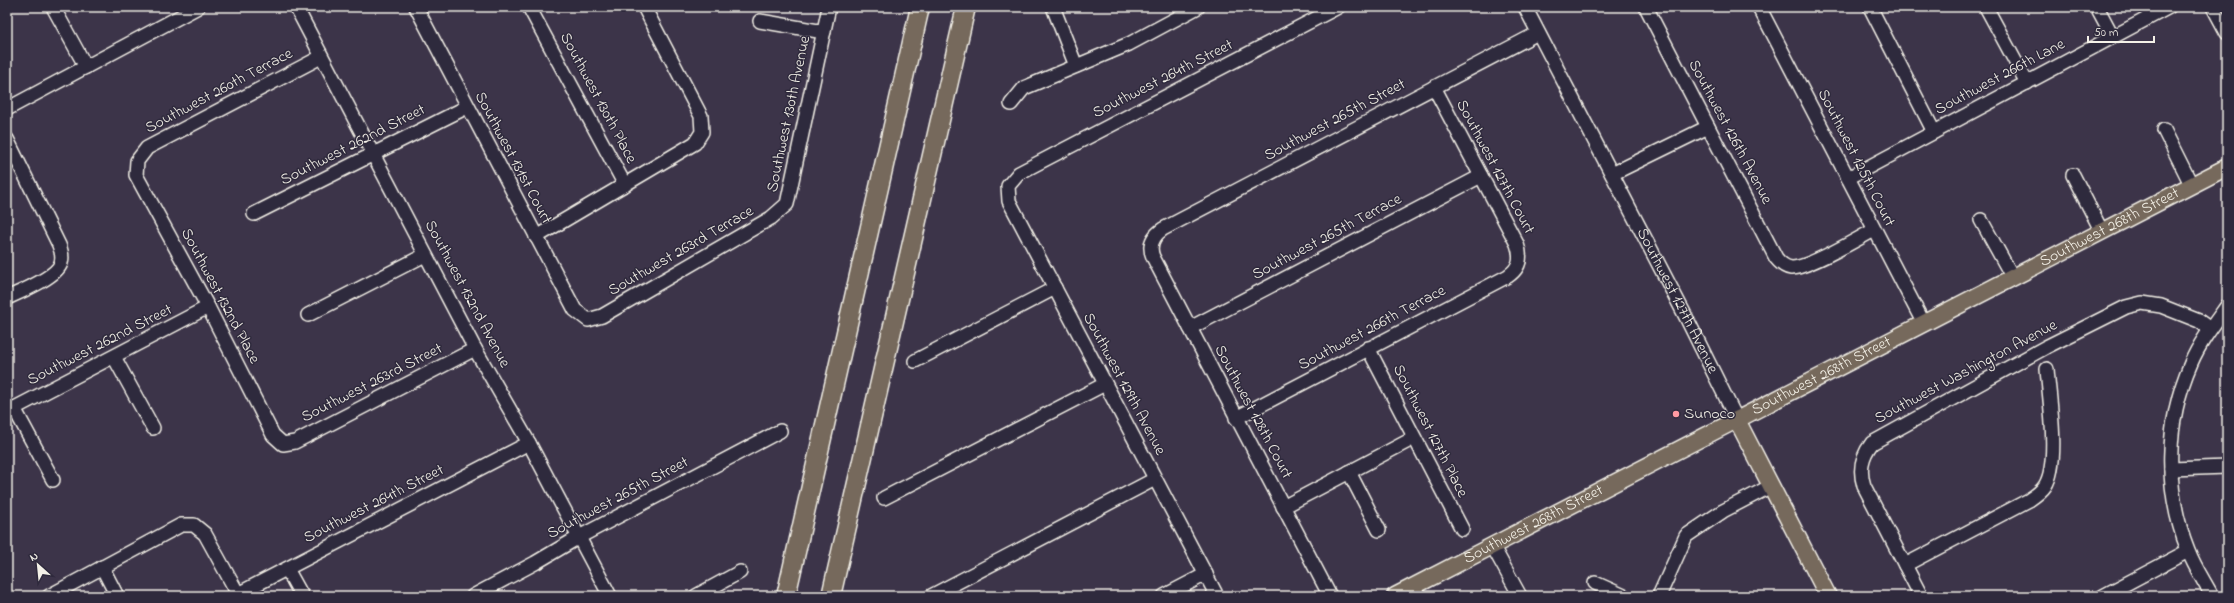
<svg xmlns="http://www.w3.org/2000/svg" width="2234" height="603" viewBox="0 0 2234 603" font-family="'Indie Flower',sans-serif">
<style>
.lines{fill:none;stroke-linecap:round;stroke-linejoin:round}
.minor-casing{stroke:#f4f1e8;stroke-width:16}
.major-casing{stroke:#f4f1e8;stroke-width:19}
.highway-casing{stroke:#f4f1e8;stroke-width:21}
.minor{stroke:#2f2a3d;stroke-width:13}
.major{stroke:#76695c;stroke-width:16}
.highway{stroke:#76695c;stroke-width:18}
.poi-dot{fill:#ff9aa2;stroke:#2f2a3d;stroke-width:1.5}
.labels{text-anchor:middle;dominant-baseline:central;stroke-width:3;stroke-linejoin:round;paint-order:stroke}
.street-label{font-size:16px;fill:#f4f1e8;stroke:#2f2a3d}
.poi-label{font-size:16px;fill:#f4f1e8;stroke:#2f2a3d;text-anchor:start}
</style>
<rect width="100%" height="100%" fill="#3c3449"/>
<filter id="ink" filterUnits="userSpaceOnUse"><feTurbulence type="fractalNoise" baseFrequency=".025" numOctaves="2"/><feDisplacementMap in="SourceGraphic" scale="8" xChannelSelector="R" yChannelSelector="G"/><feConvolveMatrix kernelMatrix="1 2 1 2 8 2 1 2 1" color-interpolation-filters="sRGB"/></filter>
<g filter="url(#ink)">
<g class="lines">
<defs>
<g id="minor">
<path d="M53 7 86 67"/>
<path d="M296 7 475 349 529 443 610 596"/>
<path d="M416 7 575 310 588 320 602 316 771 218 787 204 829 7"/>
<path d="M529 7 625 185"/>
<path d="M1053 7 1076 66"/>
<path id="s1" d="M1525 7 1686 317 1737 420"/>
<path d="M1646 7 1776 258C1780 263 1784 267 1791 268 1806 269 1858 239 1874 230"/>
<path d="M1759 7 1924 324"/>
<path d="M1870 7 1934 132"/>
<path d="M1986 7 2027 83"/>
<path d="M2097 7 2113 37"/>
<path d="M2213 7 2227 33"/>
<path d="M760 21 824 32"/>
<path d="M321 57 147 148 137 161 136 175 208 307 273 435 283 444 295 442 475 349"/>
<path d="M1011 104 1024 88 1129 44 1198 7"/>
<path d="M7 109 198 7"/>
<path d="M2164 130 2192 186"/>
<path d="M7 139 59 245C61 250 63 257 61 263 57 277 20 292 7 298"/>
<path d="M1612 174 1708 127"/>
<path d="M2073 175 2102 232"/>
<path d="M1848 178 2169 7"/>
<path d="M254 214 467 107"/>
<path d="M1981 220 2013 278"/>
<path d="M536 237 695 143 702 132 701 116 644 7"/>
<path d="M308 315 425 255"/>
<path d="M1190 328 1481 176"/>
<path d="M1368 348 1462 529"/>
<path d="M114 357 153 428"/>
<path d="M915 361 1055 288"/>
<path d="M14 408 53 480"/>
<path d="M7 412 208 307"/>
<path d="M1236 418 1508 276C1520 268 1522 258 1517 244L1434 87"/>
<path d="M2171 469 2227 467"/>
<path d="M1349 472 1379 530"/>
<path d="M884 498 1105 384"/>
<path d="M1283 507 1414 438"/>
<path d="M1492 545 1520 596"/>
<path d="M1905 565 2029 500C2035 496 2041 492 2045 486 2060 463 2049 397 2047 369"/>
<path d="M102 567 117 596"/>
<path d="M287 569 302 596"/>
<path d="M1595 583 1624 596"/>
<path d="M49 596 181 525H194L205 534 238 594"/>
<path d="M234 596 529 443"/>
<path d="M473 596 535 563 579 537 780 431"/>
<path d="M696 596 740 572"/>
<path d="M931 596 1155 479"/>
<path d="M1164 596 1206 574"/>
<path d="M1217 596 1009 201 1008 186 1019 173 1338 7"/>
<path d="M1330 596 1153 257C1148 245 1153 236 1163 229L1538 33"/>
<path d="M1659 596 1686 536 1723 511 1771 486"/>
<path d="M1921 596 1864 486C1859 470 1861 457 1872 443L2046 347 2126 307 2142 303 2161 306 2199 321 2210 329"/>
<path d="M2103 596 2188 551"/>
<path d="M2212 596C2204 581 2194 566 2188 550 2164 490 2165 422 2191 363 2200 342 2214 324 2227 306"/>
</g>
<g id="major">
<path d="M1737 420 1828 596"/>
<path id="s2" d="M1395 596 2227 167"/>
</g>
<path id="highway" d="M786 596 920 7
M831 596 966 7"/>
</defs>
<use href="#minor" class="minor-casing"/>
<use href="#major" class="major-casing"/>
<use href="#highway" class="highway-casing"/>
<use href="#minor" class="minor"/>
<use href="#major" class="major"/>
<use href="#highway" class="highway"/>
</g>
</g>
<circle class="poi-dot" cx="1676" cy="414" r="4"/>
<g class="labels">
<g class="street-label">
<text transform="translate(2000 77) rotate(-28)">Southwest 266th Lane</text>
<text transform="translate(1163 79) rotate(-27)">Southwest 264th Street</text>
<text transform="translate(219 91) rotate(-28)">Southwest 260th Terrace</text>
<text transform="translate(598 98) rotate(62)">Southwest 130th Place</text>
<text transform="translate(789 114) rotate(-78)">Southwest 130th Avenue</text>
<text transform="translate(1335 120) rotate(-28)">Southwest 265th Street</text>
<text transform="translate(1730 132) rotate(62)">Southwest 126th Avenue</text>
<text transform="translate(353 145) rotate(-27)">Southwest 262nd Street</text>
<text transform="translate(513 158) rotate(62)">Southwest 131st Court</text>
<text transform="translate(1856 158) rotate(63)">Southwest 125th Court</text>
<text transform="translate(1495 167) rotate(62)">Southwest 127th Court</text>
<text stroke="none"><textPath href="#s2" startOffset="804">Southwest 268th Street</textPath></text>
<text transform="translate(1327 237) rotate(-28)">Southwest 265th Terrace</text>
<text transform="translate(681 251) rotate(-30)">Southwest 263rd Terrace</text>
<text transform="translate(467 294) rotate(62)">Southwest 132nd Avenue</text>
<text transform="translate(220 296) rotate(62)">Southwest 132nd Place</text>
<text stroke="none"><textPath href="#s1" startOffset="331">Southwest 127th Avenue</textPath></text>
<text transform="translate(1372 328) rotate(-28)">Southwest 266th Terrace</text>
<text transform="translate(100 345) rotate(-27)">Southwest 262nd Street</text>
<text transform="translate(1966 372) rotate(-28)">Southwest Washington Avenue</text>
<text stroke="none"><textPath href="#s2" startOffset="480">Southwest 268th Street</textPath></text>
<text transform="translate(372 383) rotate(-27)">Southwest 263rd Street</text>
<text transform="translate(1124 384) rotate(62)">Southwest 129th Avenue</text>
<text transform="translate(1253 412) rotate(62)">Southwest 128th Court</text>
<text transform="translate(1430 431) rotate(63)">Southwest 127th Place</text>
<text transform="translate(618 498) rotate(-28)">Southwest 265th Street</text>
<text transform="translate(374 504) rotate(-27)">Southwest 264th Street</text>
<text stroke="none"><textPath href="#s2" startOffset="156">Southwest 268th Street</textPath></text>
</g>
<g class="poi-label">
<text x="1684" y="414">Sunoco</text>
</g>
</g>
<rect width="2234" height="603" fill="none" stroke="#2f2a3d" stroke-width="24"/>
<rect x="12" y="12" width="2210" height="579" fill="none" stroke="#f4f1e8" stroke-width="1.5" filter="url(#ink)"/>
<g transform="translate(38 565) rotate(333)" stroke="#2f2a3d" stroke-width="3" paint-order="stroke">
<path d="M0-3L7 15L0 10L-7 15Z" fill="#f4f1e8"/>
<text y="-6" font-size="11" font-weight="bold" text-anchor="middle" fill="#f4f1e8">N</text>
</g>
<path d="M2088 36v6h66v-6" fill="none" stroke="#f4f1e8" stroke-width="2"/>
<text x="2094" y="36" font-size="12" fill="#f4f1e8" stroke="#2f2a3d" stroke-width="3" paint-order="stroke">50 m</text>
</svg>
